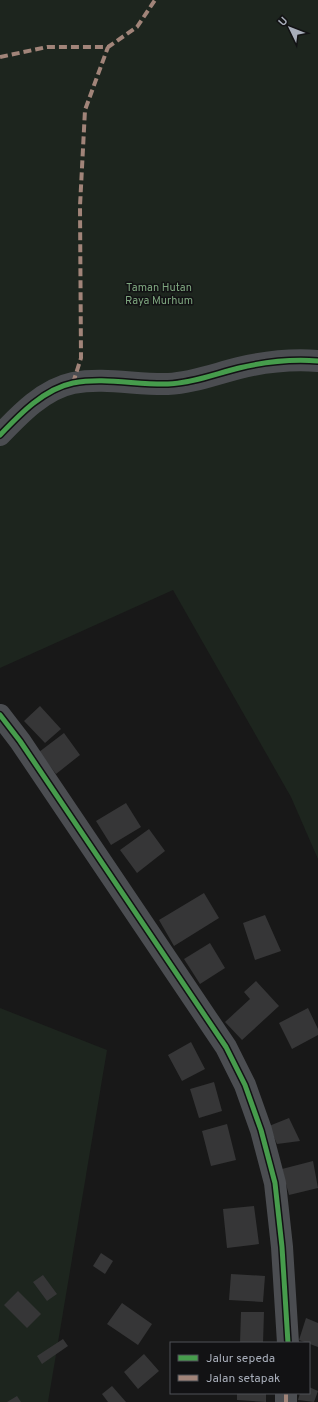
<svg xmlns="http://www.w3.org/2000/svg" width="318" height="1402" viewBox="0 0 318 1402" font-family="Overpass,sans-serif">
<style>
.green{fill:#1d251e}
.building{fill:#363637}
.lines{fill:none;stroke-linecap:round;stroke-linejoin:round}
.minor{stroke:#4b4d51;stroke-width:22}
.quiet{stroke:#a18479;stroke-width:4;stroke-dasharray:8 4;stroke-linecap:butt}
.cycleway-casing{stroke:#121214;stroke-width:8}
.cycleway{stroke:#469c4c;stroke-width:5}
.labels{text-anchor:middle;dominant-baseline:central;stroke-width:3;stroke-linejoin:round;paint-order:stroke}
.park-label{font-size:11px;fill:#7ea67f;stroke:#121214}
</style>
<rect width="100%" height="100%" fill="#181818"/>
<path class="green" d="M0 0H318V859L291 797 173 590 0 668Z
M0 1008 107 1050 48 1402H0Z"/>
<path class="building" d="M40 706 61 729 45 743 24 721Z
M64 733 80 755 56 774 39 752Z
M126 803 141 827 111 845 96 821Z
M149 829 165 851 137 873 120 850Z
M204 893 219 918 174 946 159 920Z
M265 915 281 951 255 960 243 923Z
M210 943 225 968 200 984 184 959Z
M256 981 279 1006 242 1040 225 1022 250 999 244 992Z
M308 1008 318 1029V1035L292 1049 279 1023Z
M191 1042 205 1069 182 1081 168 1055Z
M214 1082 222 1111 199 1118 190 1089Z
M289 1118 300 1141 277 1144 269 1126Z
M227 1124 236 1160 211 1166 202 1131Z
M313 1161 318 1188 289 1195 282 1169Z
M254 1206 259 1244 227 1248 223 1209Z
M101 1253 113 1261 105 1274 93 1266Z
M231 1274 265 1276 263 1302 229 1300Z
M43 1275 57 1294 47 1301 33 1282Z
M18 1291 41 1314 27 1328 4 1305Z
M122 1303 152 1324 138 1345 107 1324Z
M241 1312H264L263 1343H240Z
M306 1318 318 1323V1347L299 1340Z
M63 1339 68 1346 42 1364 37 1356Z
M144 1354 159 1371 138 1389 124 1372Z
M112 1386 126 1402H108L102 1394Z
M309 1387 318 1391 314 1402 298 1400 300 1393H309Z
M237 1393H266V1402L237 1400Z
M17 1396 21 1402H7Z"/>
<g class="lines">
<path class="minor" d="M0 435C20 414 44 389 73 383 104 377 137 385 168 384 192 383 215 374 239 368 264 362 292 359 318 361
M0 715 20 741 226 1047 245 1085 261 1130 275 1183 282 1247 288 1343
M286 1402V1393"/>
<path class="quiet" d="M0 57 47 47H108L137 27 155 0
M73 383 81 358 80 206 85 110 108 47
M286 1402V1393"/>
<defs>
<path id="cycleway" d="M0 435C20 414 44 389 73 383 104 377 137 385 168 384 192 383 215 374 239 368 264 362 292 359 318 361
M0 715 20 741 226 1047 245 1085 261 1130 275 1183 282 1247 288 1343"/>
</defs>
<use href="#cycleway" class="cycleway-casing"/>
<use href="#cycleway" class="cycleway"/>
</g>
<g class="labels">
<g class="park-label">
<text x="159" y="288">Taman Hutan<tspan x="159" dy="13">Raya Murhum</tspan></text>
</g>
</g>
<rect x="170" y="1342" width="140" height="52" fill="#121214" stroke="#4e5056"/>
<rect x="178" y="1355" width="20" height="6" fill="#469c4c" stroke="#4e5056"/>
<text x="206" y="1362" font-size="12" fill="#a8aeba">Jalur sepeda</text>
<rect x="178" y="1375" width="20" height="6" fill="#a18479" stroke="#4e5056"/>
<text x="206" y="1382" font-size="12" fill="#a8aeba">Jalan setapak</text>
<g transform="translate(290 28) rotate(313)" stroke="#121214" stroke-width="3" paint-order="stroke">
<path d="M0-3L7 15L0 10L-7 15Z" fill="#a8aeba"/>
<text y="-6" font-size="11" font-weight="bold" text-anchor="middle" fill="#a8aeba">U</text>
</g>
</svg>
